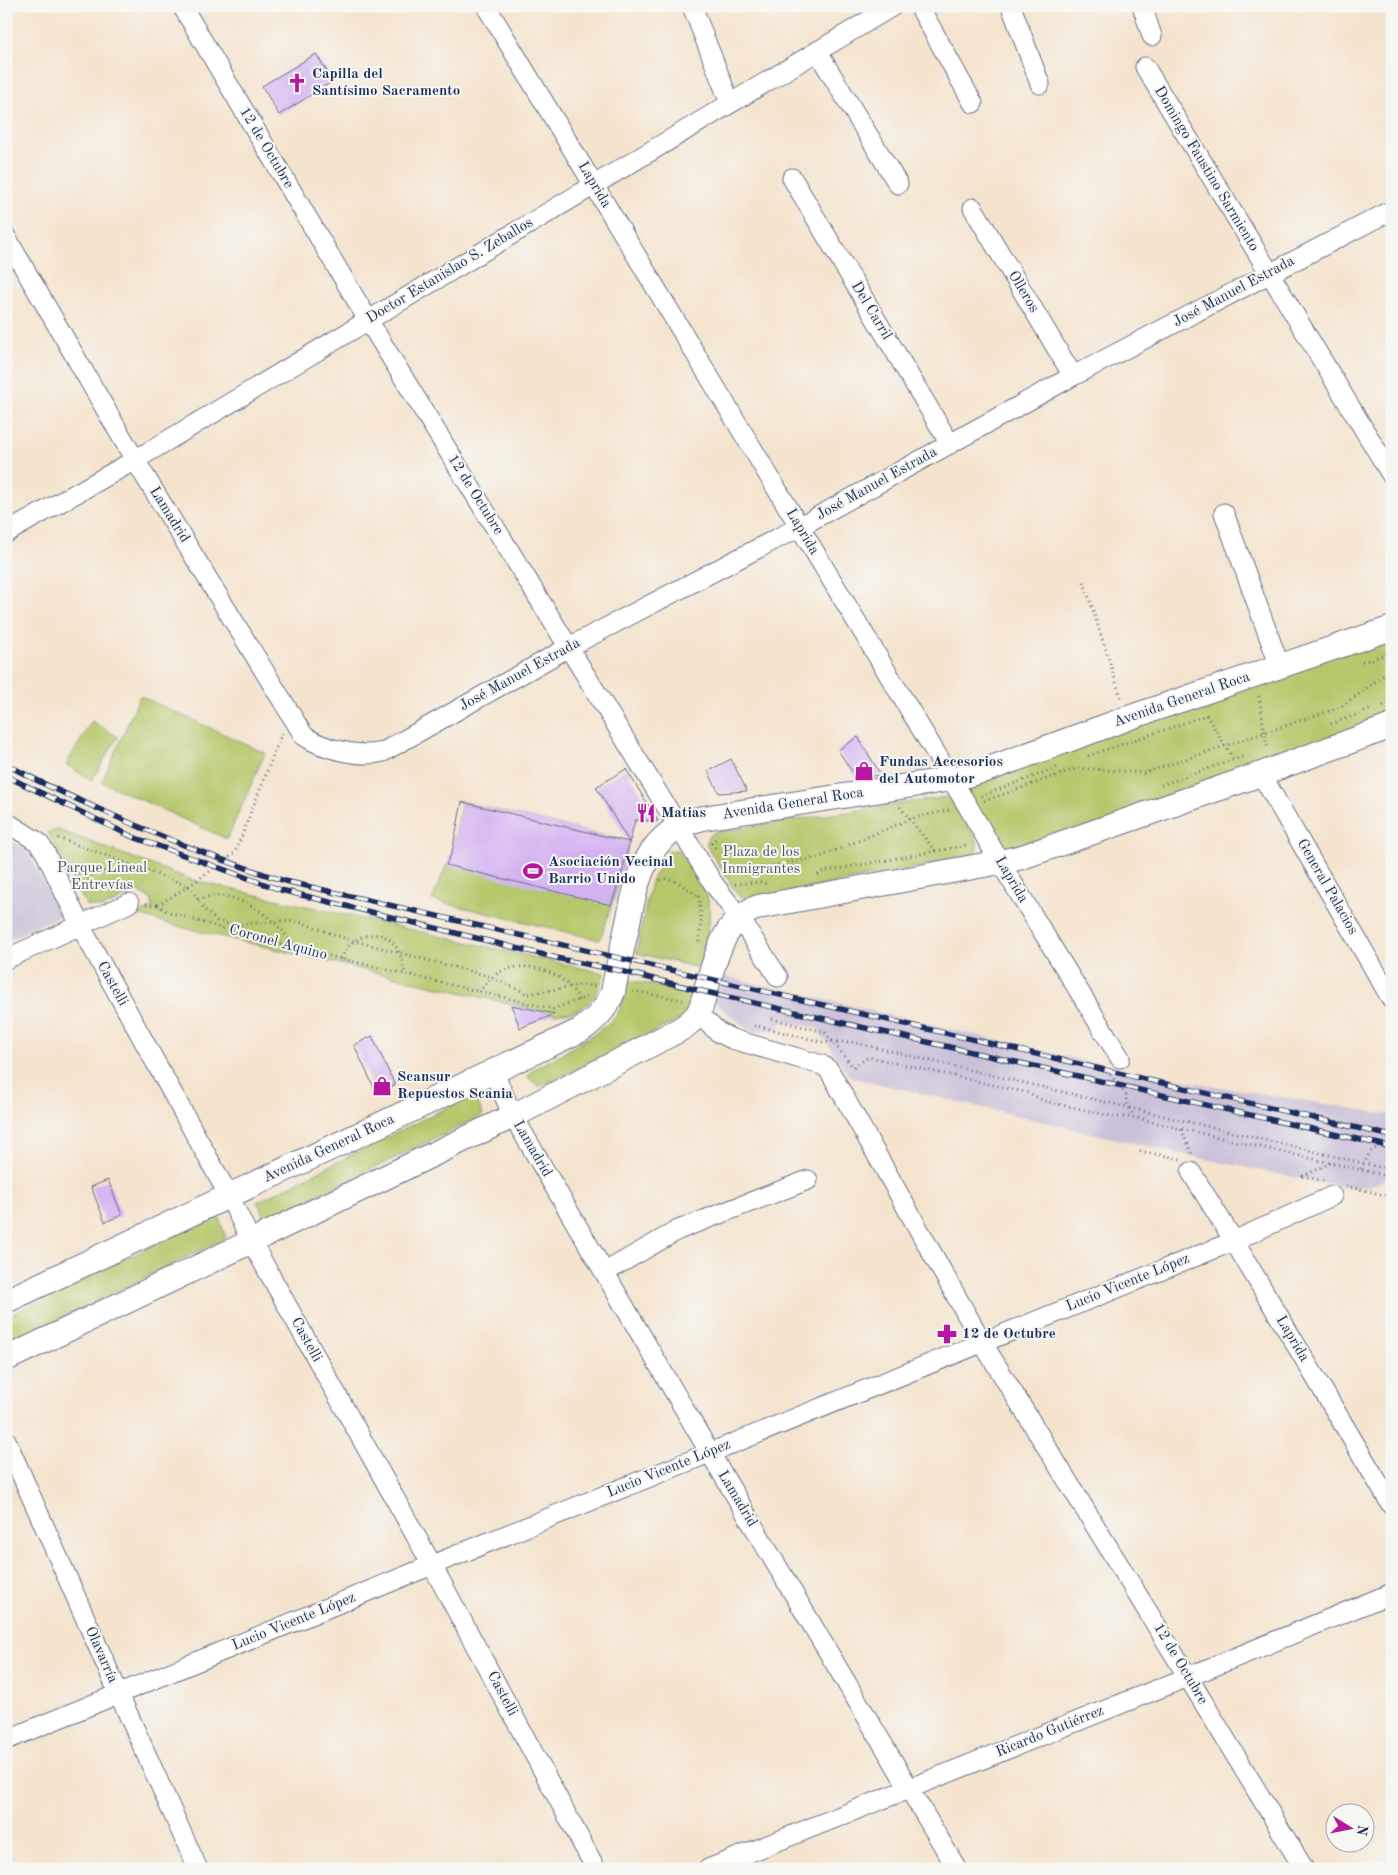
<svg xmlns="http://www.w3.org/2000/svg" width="1398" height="1875" viewBox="0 0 1398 1875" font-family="'Old Standard TT',serif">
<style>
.industrial{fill:#c9bfd7}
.green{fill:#b6c86c;stroke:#687c65}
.building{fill:#d4b2f2}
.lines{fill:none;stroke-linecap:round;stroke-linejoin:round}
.minor-casing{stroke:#676e85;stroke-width:21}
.major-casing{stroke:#676e85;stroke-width:26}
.path{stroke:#676e85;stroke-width:3;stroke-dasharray:1 4;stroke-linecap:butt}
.minor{stroke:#fff;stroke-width:19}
.major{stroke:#fff;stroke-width:24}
.rail-casing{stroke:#1b2f5e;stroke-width:5.5}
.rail{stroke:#f6f6f2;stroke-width:4;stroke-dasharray:11;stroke-linecap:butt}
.labels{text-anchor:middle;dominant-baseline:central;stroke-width:4;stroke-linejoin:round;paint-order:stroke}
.poi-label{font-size:15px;font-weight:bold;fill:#1b2f5e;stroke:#f6f6f2;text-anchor:start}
.street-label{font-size:15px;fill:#1b2f5e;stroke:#f6f6f2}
.park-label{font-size:15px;fill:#425562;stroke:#f6f6f2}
</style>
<rect width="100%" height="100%" fill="#f6f6f2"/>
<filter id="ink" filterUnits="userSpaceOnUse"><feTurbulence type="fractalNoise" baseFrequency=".02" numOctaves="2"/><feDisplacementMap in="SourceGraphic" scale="10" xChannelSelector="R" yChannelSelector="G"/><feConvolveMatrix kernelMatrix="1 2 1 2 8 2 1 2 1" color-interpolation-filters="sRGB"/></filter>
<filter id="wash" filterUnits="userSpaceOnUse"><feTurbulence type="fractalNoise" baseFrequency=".0096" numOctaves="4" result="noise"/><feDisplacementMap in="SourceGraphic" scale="20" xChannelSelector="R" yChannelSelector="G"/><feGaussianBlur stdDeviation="1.12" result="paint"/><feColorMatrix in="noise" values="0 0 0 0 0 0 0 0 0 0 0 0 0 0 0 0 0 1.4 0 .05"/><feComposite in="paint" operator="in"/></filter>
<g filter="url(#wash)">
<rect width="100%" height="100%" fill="#f4e3cd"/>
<path class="industrial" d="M6 839 27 850 61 915 6 941Z
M725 976 1136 1073 1392 1115V1177L1368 1187 1348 1188 1194 1157 850 1077 817 1028 783 1021 777 1029 751 1032 713 1001Z"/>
<path class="green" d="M1392 628V726L1000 862 952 779Z
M140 696 265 753 227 839 102 782Z
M92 721 118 737 92 780 66 765Z
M946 797 951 800 977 841V848L974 856 754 899 746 898 738 895 707 846C706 839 708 835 715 832Z
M462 802 629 842 621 876 600 940 432 900 452 852Z
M58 830 195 881 604 973C601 988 590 1006 575 1011 568 1013 561 1013 554 1014L172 925 138 915 153 907 151 899 137 891 103 908 86 905 48 832Z
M678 850C687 862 698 875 704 889 716 913 705 944 700 968L636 953 651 881 669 851Z
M627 980 692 993 691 1007 681 1019 539 1087 528 1077 531 1071C550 1060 608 1030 618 1013 624 1003 625 991 627 980Z
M474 1094 483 1115 267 1220 257 1202Z
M218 1214 226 1238 6 1345V1317Z"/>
<g id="blocks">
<path class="building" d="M316 54 333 81 279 115 262 86Z
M858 737 881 775 856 778 838 750Z
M731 759 747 791 719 793 708 771Z
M626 769 658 821 635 820 621 876 611 905 446 865 452 852 462 802 629 842 596 787Z
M511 1005 555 1014 520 1028Z
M372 1036 395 1085 377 1094 354 1045Z
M108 1180 122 1215 105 1222 91 1187Z"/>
</g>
</g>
<g filter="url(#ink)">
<use href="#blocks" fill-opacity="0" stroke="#676e85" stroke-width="1"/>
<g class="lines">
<defs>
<path id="minor" d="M182 6 368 320 713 883 739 917 778 977
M486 6 967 805 1000 862 1120 1058
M692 6 730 103
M919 6 973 103
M1011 6 1040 84
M1142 6 1152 36
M817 51 898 184
M1145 67 1392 476
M792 178 950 444
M973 208 1073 376
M6 237 135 460 304 736C323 749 360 758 383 752L569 647 799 527 1073 376 1392 210
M1224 513 1280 667
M6 533 135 460 893 6
M1261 774 1392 1000
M6 822 38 842 45 852 80 925 229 1196 251 1241 432 1565 596 1869
M6 959 129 903
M698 1014 718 1032 732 1039 822 1065 829 1070 982 1342 1188 1677 1304 1869
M494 1073 513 1116 710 1453 957 1869
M1191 1172 1234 1241 1392 1506
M605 1272 678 1230 808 1180
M6 1440 119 1694 198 1869
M6 1740 432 1565 1234 1241 1332 1196
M708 1869 1188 1677 1392 1593"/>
<path id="major" d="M6 1301 581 1030C596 1019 606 1009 613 992 617 970 622 949 627 927 637 878 646 831 703 818L952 779 986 770 1128 718 1392 628
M6 1359 513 1116 679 1030C686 1026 692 1021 697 1015 702 1008 704 997 706 989 716 958 723 919 758 907L1000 862 1022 857 1261 774 1392 726"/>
</defs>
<use href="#minor" class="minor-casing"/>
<use href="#major" class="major-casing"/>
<path class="path" d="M1084 582 1122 701
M1362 661 1371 660 1391 651
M1259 696 1265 737 1268 750
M1383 706 1392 703
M1206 715 1235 761
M1331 724 1372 709
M282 733 235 853 189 886 204 909 217 921 233 925 280 921 300 922 347 939 488 976 528 994 581 985 595 986
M1088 756 1210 714
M1161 785 1241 757H1245
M981 796 1059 767
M984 801 1078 768 1144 773 1341 707 1392 669
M900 807 935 851
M58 838 189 886 158 905 166 911 243 935 304 950 553 1009 587 997
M715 848 712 843 718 836
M73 873 142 870
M728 874 820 857 910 819 949 810
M818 875 822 872 969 845
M660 880C672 875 689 890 699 897
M735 884 761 882 766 884
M82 888 93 873
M198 900C226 886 261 909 281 929 286 934 290 942 295 948
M146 904 158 905
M699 942 701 922 699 897 701 894
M341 959C346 948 350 942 362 937 391 927 401 950 405 974
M633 991 683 1000
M479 992C486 984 493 975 502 971 530 959 567 974 579 1000
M772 1019 825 1032 853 1067 869 1057 1029 1093 1044 1101 1116 1117H1134L1181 1129 1193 1156
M754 1026H758L821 1042H852L1392 1170
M1107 1071 1127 1096 1126 1102 1134 1117
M1182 1129 1392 1177
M1140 1151 1181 1159
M1361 1169 1370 1152 1392 1138
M1323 1181 1303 1176 1331 1163
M1346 1186 1392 1197"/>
<use href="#minor" class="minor"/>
<use href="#major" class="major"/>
<defs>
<path id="rail" d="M6 764C34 780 63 793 92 806 155 835 219 860 285 881L1392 1136
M6 776 133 837 281 890 565 960 617 970 706 992 1392 1147"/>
</defs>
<use href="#rail" class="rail-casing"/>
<use href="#rail" class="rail"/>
</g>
</g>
<defs>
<symbol id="church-bare" viewBox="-9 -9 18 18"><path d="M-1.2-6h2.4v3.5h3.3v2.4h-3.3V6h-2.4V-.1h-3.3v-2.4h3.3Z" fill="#b5179e" stroke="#f6f6f2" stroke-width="2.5" paint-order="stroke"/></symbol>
<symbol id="shop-bare" viewBox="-9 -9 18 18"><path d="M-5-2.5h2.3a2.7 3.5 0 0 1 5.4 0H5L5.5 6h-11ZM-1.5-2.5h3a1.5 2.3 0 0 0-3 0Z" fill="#b5179e" stroke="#f6f6f2" stroke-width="2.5" paint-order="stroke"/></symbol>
<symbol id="restaurant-bare" viewBox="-9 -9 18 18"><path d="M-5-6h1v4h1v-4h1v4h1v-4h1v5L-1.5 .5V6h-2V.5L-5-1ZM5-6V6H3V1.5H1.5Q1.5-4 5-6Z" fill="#b5179e" stroke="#f6f6f2" stroke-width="2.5" paint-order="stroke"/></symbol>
<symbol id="stadium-bare" viewBox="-9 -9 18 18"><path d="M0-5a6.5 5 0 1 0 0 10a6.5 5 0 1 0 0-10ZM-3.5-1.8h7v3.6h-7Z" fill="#b5179e" stroke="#f6f6f2" stroke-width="2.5" paint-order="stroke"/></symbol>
<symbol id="pharmacy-bare" viewBox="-9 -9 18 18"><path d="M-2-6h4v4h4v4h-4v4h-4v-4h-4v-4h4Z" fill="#b5179e" stroke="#f6f6f2" stroke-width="2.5" paint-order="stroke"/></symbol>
</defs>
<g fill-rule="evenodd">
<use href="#church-bare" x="283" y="69" width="28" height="28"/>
<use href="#shop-bare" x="850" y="757" width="28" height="28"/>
<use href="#restaurant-bare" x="632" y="799" width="28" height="28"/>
<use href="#stadium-bare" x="519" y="857" width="28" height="28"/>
<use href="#shop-bare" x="368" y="1072" width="28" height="28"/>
<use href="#pharmacy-bare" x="933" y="1320" width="28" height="28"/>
</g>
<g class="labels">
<g class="poi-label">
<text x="312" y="74">Capilla del<tspan x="312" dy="17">Santísimo Sacramento</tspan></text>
<text x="879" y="762">Fundas Accesorios<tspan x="879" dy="17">del Automotor</tspan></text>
<text x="661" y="813">Matias</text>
<text x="548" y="862">Asociación Vecinal<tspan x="548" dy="17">Barrio Unido</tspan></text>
<text x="397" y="1077">Scansur<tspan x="397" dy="17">Repuestos Scania</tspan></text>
<text x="962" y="1334">12 de Octubre</text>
</g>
<g class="street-label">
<text transform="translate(266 148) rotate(59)">12 de Octubre</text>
<text transform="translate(1206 169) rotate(59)">Domingo Faustino Sarmiento</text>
<text transform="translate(594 185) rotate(59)">Laprida</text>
<text transform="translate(450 271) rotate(-31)">Doctor Estanislao S. Zeballos</text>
<text transform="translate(1023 292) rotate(59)">Olleros</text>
<text transform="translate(1234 292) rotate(-28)">José Manuel Estrada</text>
<text transform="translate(871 311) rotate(59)">Del Carril</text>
<text transform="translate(877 484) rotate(-29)">José Manuel Estrada</text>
<text transform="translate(475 495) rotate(58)">12 de Octubre</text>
<text transform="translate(169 515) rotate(58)">Lamadrid</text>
<text transform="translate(802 532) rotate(59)">Laprida</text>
<text transform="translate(520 675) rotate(-29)">José Manuel Estrada</text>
<text transform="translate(1182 700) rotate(-19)">Avenida General Roca</text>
<text transform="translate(793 804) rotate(-9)">Avenida General Roca</text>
<text transform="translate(1011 880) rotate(59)">Laprida</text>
<text transform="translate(1327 887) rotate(60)">General Palacios</text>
<text transform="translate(278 943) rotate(15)">Coronel Aquino</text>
<text transform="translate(112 984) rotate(61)">Castelli</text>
<text transform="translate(329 1149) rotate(-25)">Avenida General Roca</text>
<text transform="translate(532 1149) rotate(60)">Lamadrid</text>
<text transform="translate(1128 1283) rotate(-22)">Lucio Vicente López</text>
<text transform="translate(1292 1339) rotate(59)">Laprida</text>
<text transform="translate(306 1340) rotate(61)">Castelli</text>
<text transform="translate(669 1469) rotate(-22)">Lucio Vicente López</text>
<text transform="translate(737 1499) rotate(59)">Lamadrid</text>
<text transform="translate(294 1622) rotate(-22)">Lucio Vicente López</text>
<text transform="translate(101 1655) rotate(66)">Olavarría</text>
<text transform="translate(1180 1664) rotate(59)">12 de Octubre</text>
<text transform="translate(502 1694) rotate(62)">Castelli</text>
<text transform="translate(1050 1732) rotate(-22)">Ricardo Gutiérrez</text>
</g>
<g class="park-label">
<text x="761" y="852">Plaza de los<tspan x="761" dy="17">Inmigrantes</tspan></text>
<text x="102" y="868">Parque Lineal<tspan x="102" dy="17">Entrevías</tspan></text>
</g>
</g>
<rect width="1398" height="1875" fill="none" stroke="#f6f6f2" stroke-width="25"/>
<g transform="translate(1350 1828) rotate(100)"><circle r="24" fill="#f6f6f2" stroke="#9ea6b7"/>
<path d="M0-4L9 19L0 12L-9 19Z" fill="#b5179e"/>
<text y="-8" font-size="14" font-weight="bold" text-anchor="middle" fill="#1b2f5e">N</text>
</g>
</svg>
